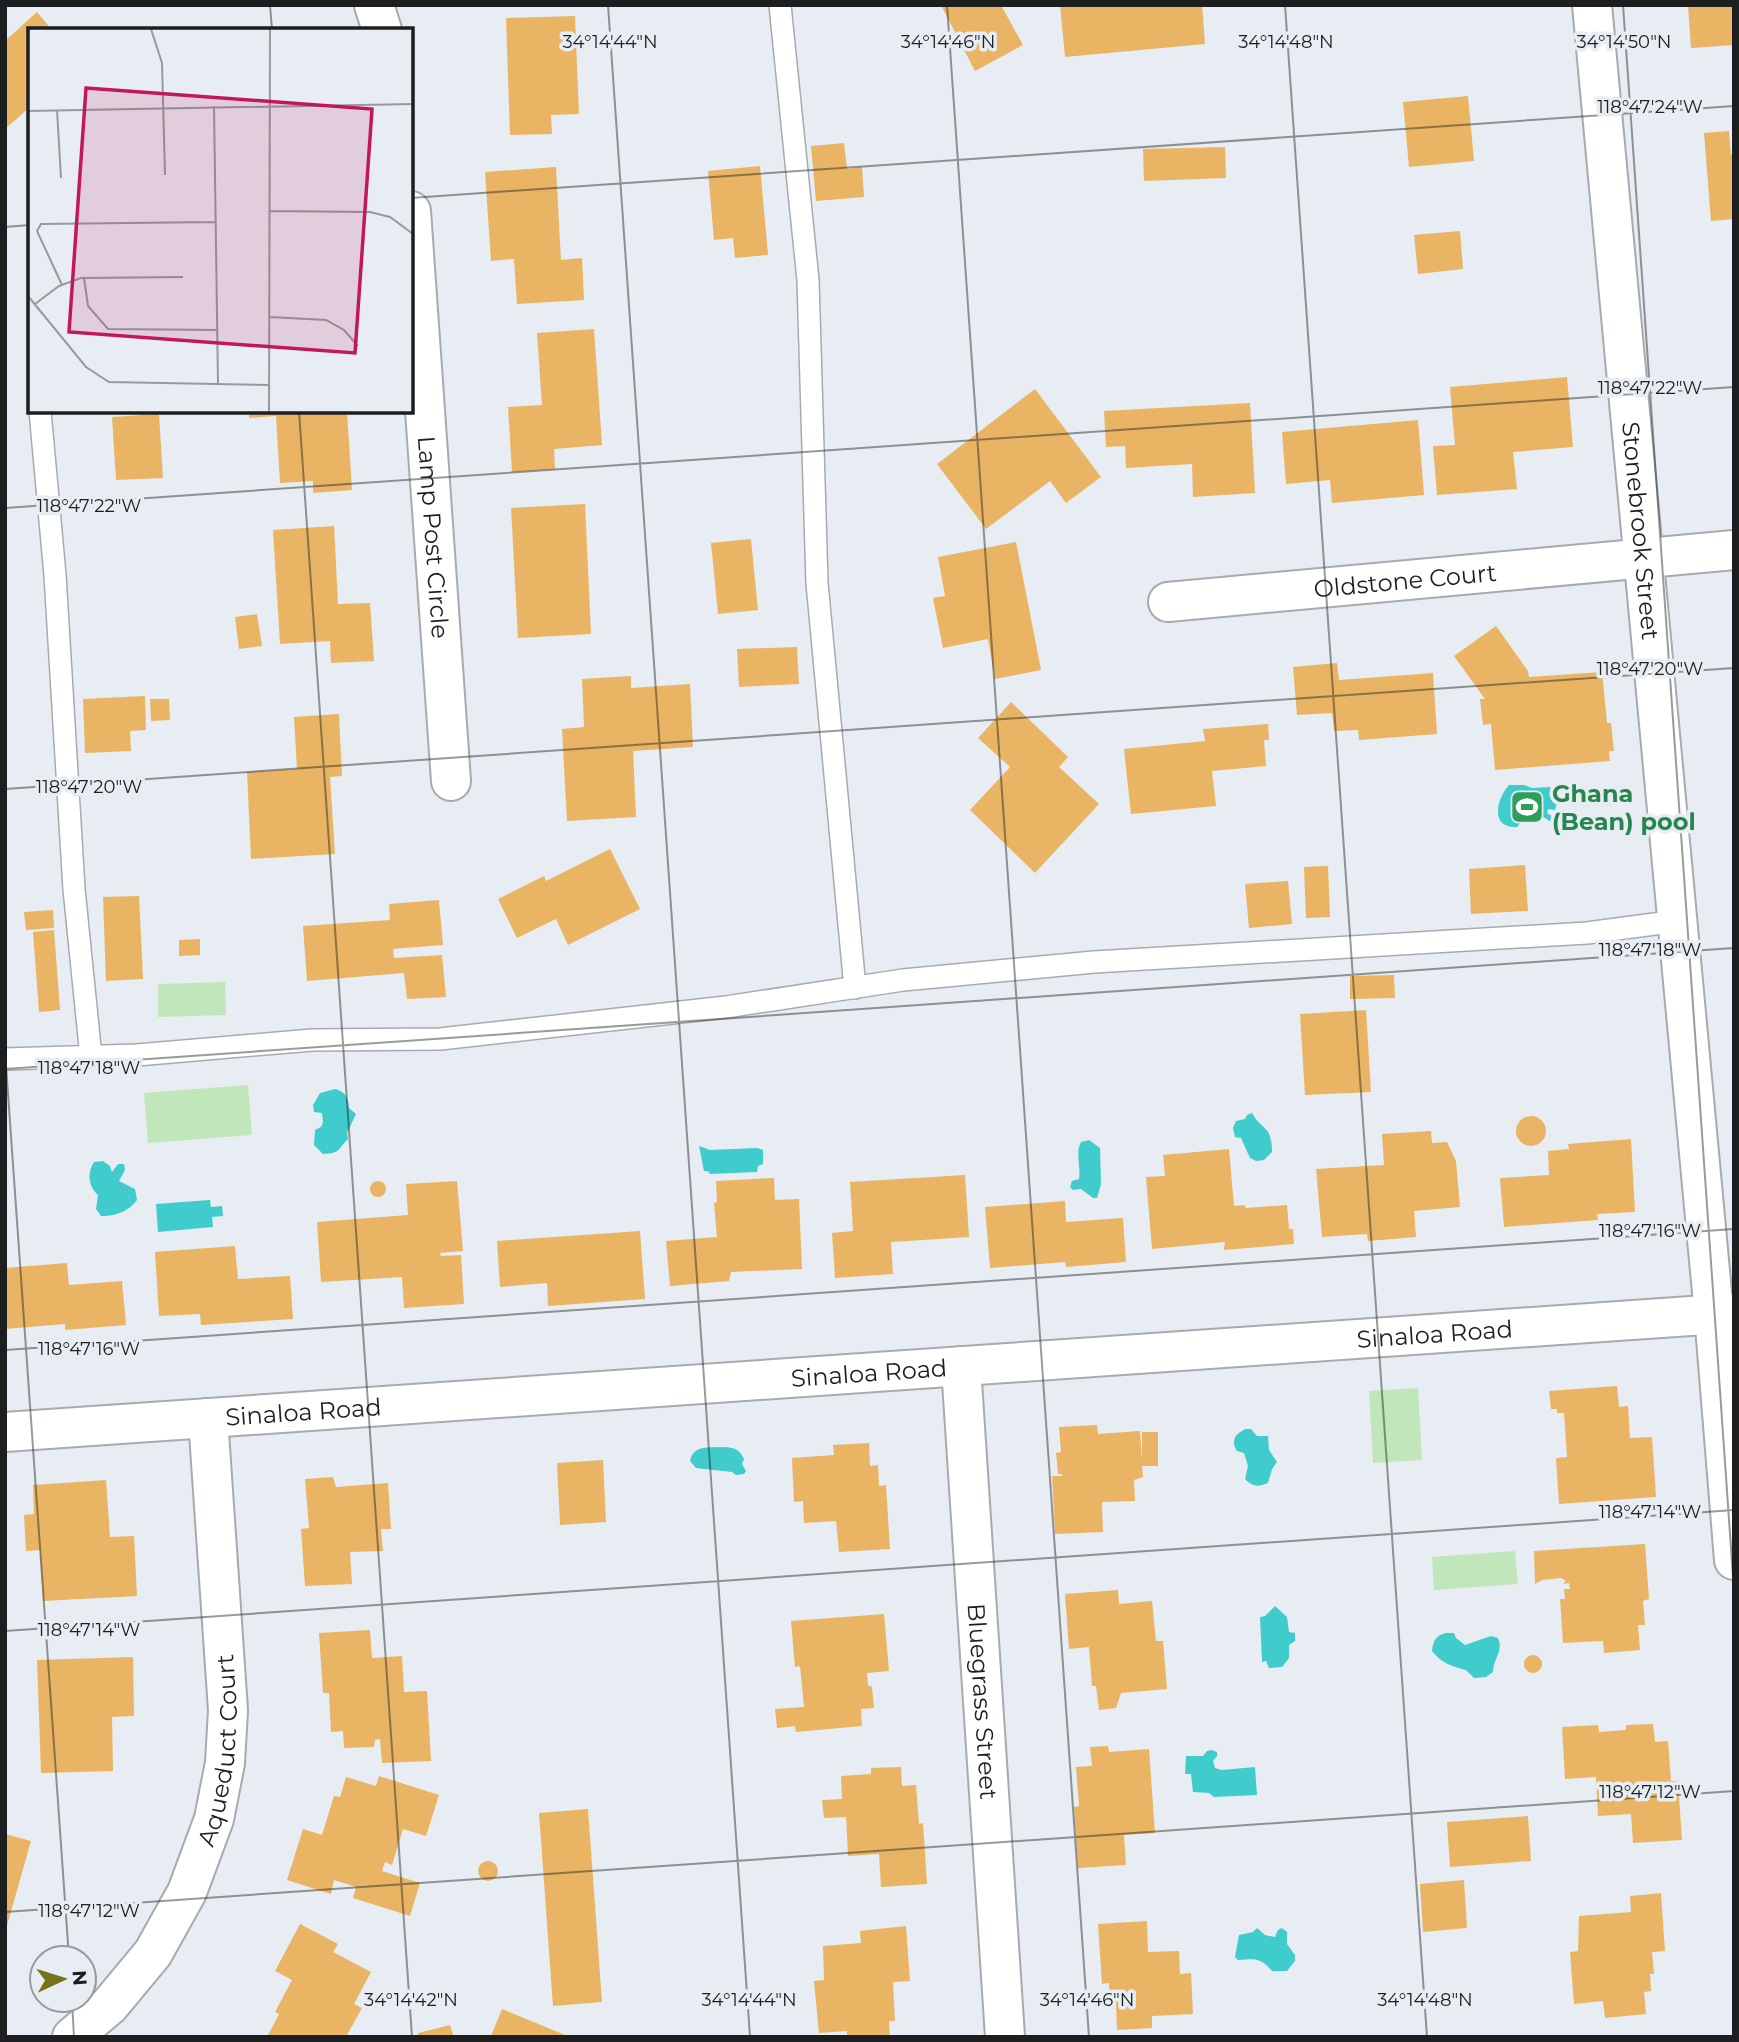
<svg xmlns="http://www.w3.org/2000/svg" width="1739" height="2042" viewBox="0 0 1739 2042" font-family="Montserrat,sans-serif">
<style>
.green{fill:#c1e6b9}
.water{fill:#40cbcd}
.building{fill:#e9b564}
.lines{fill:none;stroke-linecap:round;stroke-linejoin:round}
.lane-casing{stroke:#a6abb1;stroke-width:24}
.street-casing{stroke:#a6abb1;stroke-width:42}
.secondary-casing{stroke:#a6abb1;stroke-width:42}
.lane{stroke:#fff;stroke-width:21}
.street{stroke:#fff;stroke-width:38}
.secondary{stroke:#fff;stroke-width:38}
.ticks{fill:none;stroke:#1c1e20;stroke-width:2;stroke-opacity:0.45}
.labels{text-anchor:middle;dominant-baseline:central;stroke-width:7;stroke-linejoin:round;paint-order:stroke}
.street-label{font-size:24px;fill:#1c1e20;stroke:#e7edf2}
.leisure-label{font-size:24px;font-weight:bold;fill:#27864d;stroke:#e7edf2;text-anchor:start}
.inset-road{fill:none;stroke:#969a9e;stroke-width:2}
.view{fill:#c2185b;fill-opacity:0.15;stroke:#c2185b;stroke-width:3.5}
.inset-edge{fill:none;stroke:#1c1e20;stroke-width:3.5}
.ticks-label{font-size:18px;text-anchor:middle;fill:#1c1e20;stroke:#e7edf2;stroke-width:7;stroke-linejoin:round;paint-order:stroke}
</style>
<rect width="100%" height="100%" fill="#e7edf2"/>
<path class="green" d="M225 982 226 1015 158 1017V984Z
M248 1085 252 1135 148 1143 144 1093Z
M1418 1388 1422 1460 1373 1463 1369 1391Z
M1515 1551 1518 1584 1434 1590 1432 1557Z"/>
<path class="water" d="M1509 785H1524L1532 788 1550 787 1558 800 1555 810 1548 809 1547 813 1555 818 1551 822 1542 816 1540 820 1534 816H1526L1517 827C1490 829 1496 799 1509 785Z
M335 1089C346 1092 348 1097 349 1108L356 1114 347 1133 348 1139C337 1150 341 1153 323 1154L314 1145 315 1130 321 1127 323 1122 322 1113 314 1112 313 1105 320 1093Z
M1252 1113C1262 1131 1272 1125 1272 1152L1264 1160 1256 1161 1250 1158 1241 1138 1235 1137 1233 1128 1236 1121 1245 1119 1247 1115Z
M1089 1140 1100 1148 1101 1184 1097 1198H1093L1081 1189 1073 1190 1070 1187 1072 1181 1079 1179C1081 1167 1075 1153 1081 1142Z
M699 1146 710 1150 757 1148 763 1150V1164L758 1166 757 1172 710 1174 708 1171H704Z
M103 1161 110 1166 112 1172 118 1164H124L125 1170 119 1181 135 1189 137 1200C130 1211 113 1217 101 1216L96 1209 98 1195C88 1186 87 1173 94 1162Z
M210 1200 211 1207 222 1206 223 1216 212 1217 213 1227 158 1232 156 1204Z
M1246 1429H1251L1257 1436H1268L1269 1450 1277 1462 1272 1469 1268 1483C1258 1487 1253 1487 1245 1479L1248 1466 1244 1453 1237 1451C1230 1440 1236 1433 1246 1429Z
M726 1447C735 1448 740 1450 744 1459L742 1464 746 1471 744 1474 736 1475 732 1472 696 1468 690 1461C693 1444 711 1448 726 1447Z
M1275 1606 1287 1617 1289 1632 1295 1633V1641L1289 1645V1658L1282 1667 1269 1668 1266 1661 1262 1662 1260 1617 1265 1616Z
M1446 1633H1454L1456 1638 1465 1645 1491 1636 1498 1638C1504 1651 1493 1659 1493 1672L1486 1677 1474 1678 1466 1670C1452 1667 1440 1662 1432 1651 1433 1641 1436 1635 1446 1633Z
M1211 1750 1217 1752V1756L1213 1761 1215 1768 1222 1770 1255 1767 1257 1795 1214 1797 1209 1793 1193 1792 1191 1774H1185L1186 1756H1203L1207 1751Z
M1257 1928 1265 1935 1275 1937 1278 1930 1282 1928 1287 1932V1944L1295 1955V1961L1287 1971H1272C1260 1957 1255 1959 1238 1960L1235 1957 1239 1935 1253 1932Z"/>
<path class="building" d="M941 5H1001L1023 45 975 71Z
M1060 5H1202L1205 44 1065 57Z
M1688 5H1734V45L1691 48Z
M37 12 52 30H30V107L5 129V41Z
M575 16 579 114 551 115 552 134 510 135 506 18Z
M1468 96 1474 161 1409 167 1403 102Z
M1729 131 1731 155H1734V219L1711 221 1704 133Z
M844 143 847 169 862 167 864 197 816 201 811 146Z
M1225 147 1226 178 1144 181 1143 149Z
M760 166 768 255 735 258 733 238 714 240 708 171Z
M556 167 561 260 582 258 584 300 517 304 514 259 491 261 485 172Z
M1460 231 1463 269 1418 274 1414 235Z
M594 329 602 445 554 449 555 469 512 472 508 407 542 405 537 333Z
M1567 377 1573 447 1513 452 1517 489 1437 495 1433 446 1455 445 1450 387Z
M1035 389 1101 477 1066 503 1050 481 986 529 937 464Z
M1250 403 1255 493 1193 497 1192 464 1126 468 1125 446 1106 447 1104 411Z
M249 411H347L352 490 313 493V481L280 483 276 416 249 418Z
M159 414 163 478 116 480 112 417Z
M1418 420 1424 495 1332 503 1330 480 1286 484 1282 432Z
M585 504 591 634 518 638 511 508Z
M334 526 338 604 370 603 374 661 331 663 330 641 280 644 273 530Z
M751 539 758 610 718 614 711 543Z
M1016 542 1041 670 995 679 988 639 943 648 933 598 945 596 938 557Z
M257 614 262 646 239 649 235 617Z
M1496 626 1528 671 1529 677 1602 672 1607 723H1611L1614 751H1609L1610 761 1495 770 1491 724 1483 725 1480 699H1485L1454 656Z
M797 647 799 684 739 687 737 649Z
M1337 663 1339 680 1433 673 1437 734 1359 740 1358 730 1334 731 1332 713 1297 715 1293 667Z
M631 676V688L690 684 693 747 633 751 636 817 567 821 562 729 584 727 582 679Z
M145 696 146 730 130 731 131 751 85 753 83 699Z
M150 699H169L170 720 151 721Z
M1011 702 1068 757 1059 767 1099 804 1035 873 970 810 1010 767 978 738Z
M339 714 342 776 330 777 335 854 251 859 247 772 297 769 294 717Z
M1268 724 1269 740H1264L1266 766 1212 771 1216 806 1131 814 1124 749 1205 741 1203 729Z
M610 849 640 909 568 945 556 919 517 938 498 899 544 876 546 881Z
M1525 865 1528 911 1471 914 1469 869Z
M1328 866 1330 917 1306 918 1304 867Z
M1288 881 1292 924 1249 928 1245 884Z
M139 896 143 979 106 981 103 897Z
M439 900 443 945 393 949 394 958 442 955 446 997 407 999 404 973 307 981 303 926 390 920 389 904Z
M53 910 54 928 26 930 24 912Z
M54 930 60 1010 39 1012 33 932Z
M200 939V955L179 956V940Z
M1394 975 1395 998 1350 999V976Z
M1366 1010 1371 1092 1305 1095 1300 1014Z
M1516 1131a15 15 0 1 1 30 0a15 15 0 1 1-30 0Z
M1431 1131 1432 1143 1447 1142 1456 1161 1460 1207 1414 1211 1416 1237 1368 1241 1367 1234 1322 1237 1316 1169 1384 1165 1382 1134Z
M1631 1139 1635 1212 1597 1214 1598 1220 1504 1227 1500 1178 1549 1175 1548 1151 1569 1149 1568 1144Z
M1229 1149 1234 1206 1244 1205 1246 1208 1287 1205 1289 1229H1293L1294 1244 1224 1250 1225 1242 1152 1249 1146 1177 1165 1176 1163 1155Z
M965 1175 969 1237 891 1242 893 1274 835 1278 832 1233 853 1231 850 1182Z
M774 1178 775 1200 799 1199 802 1269 731 1272 729 1281 670 1286 666 1241 717 1237 714 1203 717 1202 716 1181Z
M370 1189a8 8 0 1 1 16 0a8 8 0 1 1-16 0Z
M457 1181 463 1251 440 1253 441 1256 461 1255 464 1304 404 1308 402 1277 321 1282 317 1222 408 1215 406 1184Z
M1065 1201 1066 1222 1123 1218 1126 1262 1066 1267 1065 1262 990 1268 985 1207Z
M640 1231 645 1299 548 1306 547 1283 500 1287 497 1241Z
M235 1246 238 1279 290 1276 293 1319 201 1325 200 1314 159 1316 155 1252Z
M67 1263 69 1285 122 1281 126 1325 65 1330V1324L5 1329V1268Z
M1617 1386 1619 1407 1628 1406 1630 1438 1652 1437 1656 1497 1559 1504 1556 1458 1567 1457 1564 1413H1557V1409H1551L1549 1391Z
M1097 1425 1098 1434 1140 1431 1142 1461V1432H1158V1466H1142L1143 1477 1134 1480 1135 1501 1102 1502 1103 1532 1055 1534 1052 1476H1062V1474H1058L1056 1453 1061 1452 1059 1427Z
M869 1443 870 1466 878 1465 879 1486 886 1485 890 1549 839 1552 836 1521 804 1523 803 1501 794 1502 792 1458 834 1455 833 1445Z
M603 1460 606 1522 560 1525 557 1463Z
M333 1477 336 1487 388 1483 391 1529H381L383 1551 350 1552 352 1584 305 1586 301 1529 309 1528 305 1479Z
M106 1480 110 1537 134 1536 137 1596 43 1601 40 1550 26 1551 24 1515 34 1514 33 1485Z
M1645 1544 1649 1599 1643 1601 1645 1625H1638L1640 1650 1604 1653 1603 1641 1563 1643 1560 1599H1565L1564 1589H1570L1569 1583 1563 1584 1566 1581 1561 1578 1542 1580 1535 1584 1534 1551Z
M1118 1590 1119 1604 1152 1601 1156 1641H1163L1167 1689 1121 1693 1116 1708 1099 1710 1096 1686H1092L1089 1647 1069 1649 1065 1594Z
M884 1614 889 1671 867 1673 868 1685 872 1687 874 1708 861 1709 862 1726 796 1732 795 1726 777 1728 775 1709 804 1707 800 1666 795 1667 791 1621Z
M370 1630 372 1658 402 1656 404 1692 427 1691 431 1761 382 1763 380 1739 375 1740 374 1747 344 1748 343 1731 331 1732 329 1693H323L319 1633Z
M1524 1664a9 9 0 1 1 18 0a9 9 0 1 1-18 0Z
M133 1657 134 1716 112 1717 113 1771 41 1773 37 1660Z
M1653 1724 1655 1742 1668 1741 1671 1781H1678L1682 1840 1633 1843 1631 1814 1598 1816 1596 1777 1565 1779 1562 1727 1598 1725 1599 1732 1626 1730V1725Z
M1108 1746 1109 1752 1149 1749 1155 1833 1124 1835 1126 1865 1078 1868 1074 1807 1079 1806 1076 1767 1092 1766 1090 1747Z
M901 1767 902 1786 916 1785 919 1824 923 1823 927 1884 881 1887 879 1854 848 1856 846 1817 824 1818 822 1800 842 1799 841 1776 871 1774V1768Z
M379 1776 439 1795 426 1836 403 1829 392 1865 385 1862 382 1871 420 1883 410 1916 353 1898 356 1887 334 1880 331 1894 287 1880 303 1829 322 1835 334 1796 340 1797 346 1777 376 1786Z
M588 1809 602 2002 553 2006 539 1813Z
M1528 1816 1531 1861 1450 1867 1447 1822Z
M5 1834 31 1841 6 1929H5Z
M478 1871a10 10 0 1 1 20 0a10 10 0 1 1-20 0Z
M1464 1880 1467 1928 1423 1932 1420 1884Z
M1661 1893 1665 1951 1652 1952 1654 1974H1650L1651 1991 1644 1992 1646 2014 1605 2018 1603 2001 1574 2004 1570 1952 1578 1951 1579 1916 1631 1912 1630 1896Z
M1147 1921 1148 1952 1179 1951 1180 1974 1191 1973 1193 2014 1152 2016V2028L1117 2030 1116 2004 1110 2007 1109 1983 1102 1984 1098 1924Z
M300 1924 338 1944 333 1952 371 1972 354 2004 362 2008 346 2037H267L279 2014 275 2012 292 1980 275 1971Z
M906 1926 910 1981 893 1982 895 2021H889L890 2037H847V2031L819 2033 814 1981 824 1980 823 1946 861 1943 860 1931Z
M502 2009 570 2037 491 2036Z
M450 2025 454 2037H418V2033Z"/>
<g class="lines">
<defs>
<path id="lane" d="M780 5 808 280 817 583 855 988
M40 411 55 575 74 889 91 1057
M5 1059 137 1055 312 1040 440 1039 726 1007 903 980 1094 962 1587 933 1677 921"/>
<g id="street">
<path d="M374 5 382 30"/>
<path id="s1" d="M1592 5 1714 1314 1734 1560"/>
<path id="s2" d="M411 211 451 781"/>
<path id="s3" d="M1168 602 1734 550"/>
<path id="s4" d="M961 1366 1005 2037"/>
<path id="s5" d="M72 2037 109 2006 153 1953 187 1892 214 1819 225 1763 228 1710 208 1418"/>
</g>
<g id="secondary">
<path id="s6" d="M5 1432 1734 1313"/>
</g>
</defs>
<use href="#lane" class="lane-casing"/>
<use href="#street" class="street-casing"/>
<use href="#secondary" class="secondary-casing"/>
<use href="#lane" class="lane"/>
<use href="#street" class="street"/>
<use href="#secondary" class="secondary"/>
</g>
<path class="ticks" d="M270 5 272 30M608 5 750 2037M947 5 1089 2037M1285 5 1427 2037M1623 5 1734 1591M411 198 1734 106M5 227 30 225M299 411 412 2037M5 508 1734 387M5 789 1734 668M5 1051 69 1958M5 1069 1734 948M5 1350 1734 1229M5 1631 1734 1510M5 1912 1734 1791M72 2000 74 2037"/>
<defs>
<symbol id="stadium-square" viewBox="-11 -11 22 22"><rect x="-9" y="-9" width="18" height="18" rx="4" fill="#2e9e5b" stroke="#e7edf2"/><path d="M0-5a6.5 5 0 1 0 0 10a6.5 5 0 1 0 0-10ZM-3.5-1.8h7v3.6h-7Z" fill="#fff"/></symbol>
</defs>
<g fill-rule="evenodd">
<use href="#stadium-square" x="1508" y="788" width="38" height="38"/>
</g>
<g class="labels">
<g class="street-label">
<text stroke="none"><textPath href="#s1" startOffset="528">Stonebrook Street</textPath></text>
<text stroke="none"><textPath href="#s2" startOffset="327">Lamp Post Circle</textPath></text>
<text stroke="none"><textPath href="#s3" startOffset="238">Oldstone Court</textPath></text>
<text stroke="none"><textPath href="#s6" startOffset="1433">Sinaloa Road</textPath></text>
<text stroke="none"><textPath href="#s6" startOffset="866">Sinaloa Road</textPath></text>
<text stroke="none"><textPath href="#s6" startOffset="299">Sinaloa Road</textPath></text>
<text stroke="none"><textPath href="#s4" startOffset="336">Bluegrass Street</textPath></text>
<text stroke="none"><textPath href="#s5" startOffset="334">Aqueduct Court</textPath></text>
</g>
<g class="leisure-label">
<text x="1552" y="793">Ghana<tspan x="1552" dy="28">(Bean) pool</tspan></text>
</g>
</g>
<g transform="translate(28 28)">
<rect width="385" height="385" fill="#e7edf2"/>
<path class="inset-road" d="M123 1 134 35 137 147M186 78 190 357M29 82 33 150M0 83 385 76M242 183 342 184 362 189 385 206M56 250 60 278 80 301 190 302M34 257 9 203 13 196 188 194M0 268 58 339 81 354 242 357M7 276 31 258 53 250 155 249M242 289 298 292 316 302 330 318M241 384 242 1"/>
<path class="view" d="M58 60 344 81 327 325 41 304Z"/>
<rect width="385" height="385" class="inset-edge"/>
</g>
<g class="ticks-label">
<text x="610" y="48">34°14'44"N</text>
<text x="948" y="48">34°14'46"N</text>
<text x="1286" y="48">34°14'48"N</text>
<text x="1624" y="48">34°14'50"N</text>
<text x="1650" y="113">118°47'24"W</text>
<text x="1650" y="394">118°47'22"W</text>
<text x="89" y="512">118°47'22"W</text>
<text x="1650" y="675">118°47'20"W</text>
<text x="89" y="793">118°47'20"W</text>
<text x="1650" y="956">118°47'18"W</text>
<text x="89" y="1074">118°47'18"W</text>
<text x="1650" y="1237">118°47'16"W</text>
<text x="89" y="1355">118°47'16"W</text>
<text x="1650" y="1518">118°47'14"W</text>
<text x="89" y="1636">118°47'14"W</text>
<text x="1650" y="1798">118°47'12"W</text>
<text x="89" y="1917">118°47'12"W</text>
<text x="411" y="2006">34°14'42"N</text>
<text x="749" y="2006">34°14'44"N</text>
<text x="1087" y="2006">34°14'46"N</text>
<text x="1425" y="2006">34°14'48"N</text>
</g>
<rect width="1739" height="2042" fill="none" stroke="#1c1e20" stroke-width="14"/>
<g transform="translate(63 1979) rotate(86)"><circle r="33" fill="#e7edf2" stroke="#969a9e" stroke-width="2"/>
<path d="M0-5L12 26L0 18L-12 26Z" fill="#75741a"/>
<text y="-10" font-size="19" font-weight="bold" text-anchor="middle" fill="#1c1e20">N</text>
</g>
</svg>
